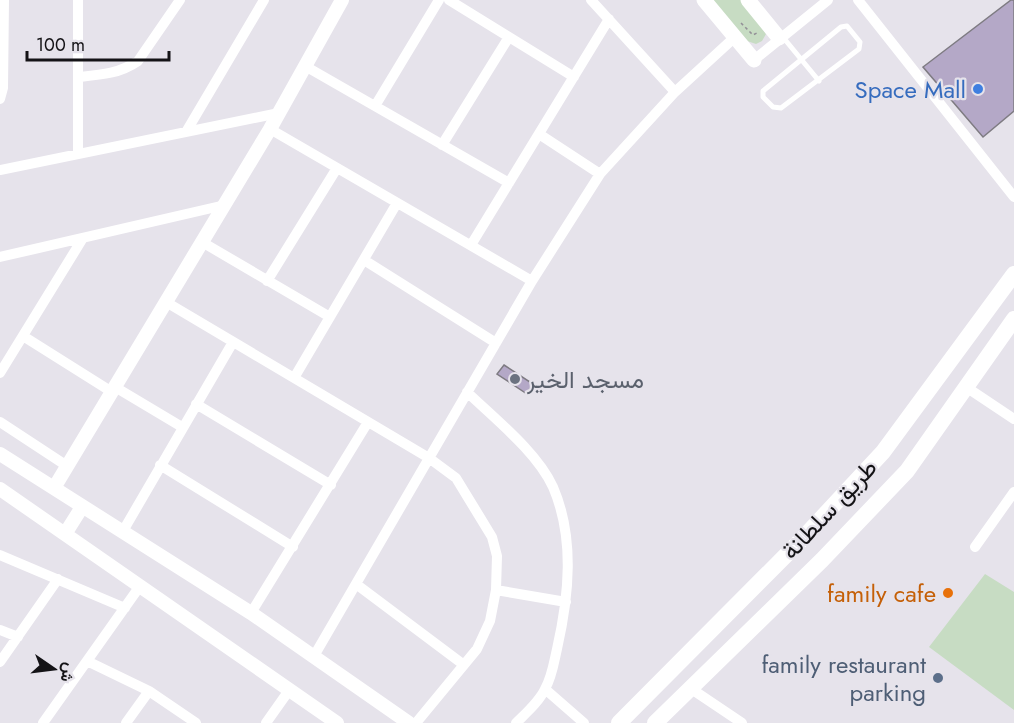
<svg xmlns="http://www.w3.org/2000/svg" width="1014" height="723" viewBox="0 0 1014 723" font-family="Jost,Vazirmatn,sans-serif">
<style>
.green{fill:#c7dcc3}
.building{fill:#b4a8c7;stroke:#7e7b82;stroke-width:1.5}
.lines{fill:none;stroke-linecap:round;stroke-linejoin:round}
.path{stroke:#939097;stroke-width:1.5;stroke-dasharray:3 3;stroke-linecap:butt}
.service{stroke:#fff;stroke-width:5}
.minor{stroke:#fff;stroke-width:10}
.tertiary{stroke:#fff;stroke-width:14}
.secondary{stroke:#fff;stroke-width:15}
.primary{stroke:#fff;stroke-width:16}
.shop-dot{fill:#3f7fe0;stroke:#e6e3eb;stroke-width:2}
.worship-dot{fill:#6b7280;stroke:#e6e3eb;stroke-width:2}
.food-dot{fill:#e8710a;stroke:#e6e3eb;stroke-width:2}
.service-dot{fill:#5c6f8a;stroke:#e6e3eb;stroke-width:2}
.labels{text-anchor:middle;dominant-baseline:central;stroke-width:4.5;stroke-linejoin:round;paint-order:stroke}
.shop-label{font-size:24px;fill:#366cbe;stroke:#e6e3eb;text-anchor:end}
.worship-label{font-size:24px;fill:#5b616d;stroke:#e6e3eb;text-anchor:start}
.street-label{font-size:24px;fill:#141316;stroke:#e6e3eb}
.food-label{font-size:24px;fill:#c56008;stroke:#e6e3eb;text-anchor:end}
.service-label{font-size:24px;fill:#4e5e75;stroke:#e6e3eb;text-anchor:end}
</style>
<rect width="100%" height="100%" fill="#e6e3eb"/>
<path class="green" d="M710 0H743L766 34 762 41 756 44 747 41Z
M985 574 1014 592V710L929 647Z"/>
<path class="building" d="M1011 0H1014V111L983 137 923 67Z
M504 365 533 384 527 394 497 374Z"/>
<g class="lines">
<path class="path" d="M741 23 753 35 759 32"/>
<path class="service" d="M847 26 860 42 859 49 781 108 773 107 763 97V91L841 27Z
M782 36 819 81"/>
<path class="minor" d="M78 0V154
M449 0 574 77
M591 0 675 92
M858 0 1014 197
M754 60 828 0
M305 66 509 183
M78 77C100 75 119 74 138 61L180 0
M0 99 3 88 4 0
M375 106 439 0
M270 129 532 281
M186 132 264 0
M539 134 600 174
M442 145 509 37
M0 170 279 113
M202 242 330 317
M471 245 609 19
M0 257 225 205
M364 260 496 343
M267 281 337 168
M166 302 429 458 456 478 492 537 497 556 496 590 490 621 477 649 416 723
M23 336 112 392
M0 373 83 238
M294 378 397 203
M115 387 182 427
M966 387 1014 419
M467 392C495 419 537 452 553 487 575 538 569 596 557 649 554 662 552 677 545 689 539 702 526 713 516 723
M196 404 331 485
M0 422 67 466
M160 465 293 547
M123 531 233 342
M975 547 1014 492
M0 555 125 608
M356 584 464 665
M496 590 566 602
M251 613 368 422
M0 630 18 637
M314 656 532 281 600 174 675 92 735 37
M87 661 149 691 196 723
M0 662 58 579
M690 688 742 723
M545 689 584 723
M43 723 140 586
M126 723 149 691
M266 723 290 689"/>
<path class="tertiary" d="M0 454 251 613 409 723
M54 488 270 129 342 0
M0 489 337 723
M65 534 82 507"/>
<path class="secondary" d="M704 0 754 60
M748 0 779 38"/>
<path class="primary" d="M619 723 803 538 883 452 1014 274
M655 723 822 560 907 471 1014 319"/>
</g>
<circle class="shop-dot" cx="978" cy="89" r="6"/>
<circle class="worship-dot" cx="515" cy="379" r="6"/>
<circle class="food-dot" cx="948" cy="593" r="6"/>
<circle class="service-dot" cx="938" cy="678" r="6"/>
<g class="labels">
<g class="shop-label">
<text x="966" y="89">Space Mall</text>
</g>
<g class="worship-label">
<text x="527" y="379">مسجد الخير</text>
</g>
<g class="street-label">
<text transform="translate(829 509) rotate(-47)">طريق سلطانة</text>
</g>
<g class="food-label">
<text x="936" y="593">family cafe</text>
</g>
<g class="service-label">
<text x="926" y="664">family restaurant<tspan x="926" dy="28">parking</tspan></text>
</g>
</g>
<g transform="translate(54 669) rotate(104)" stroke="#e6e3eb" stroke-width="4.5" paint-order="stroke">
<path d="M0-4.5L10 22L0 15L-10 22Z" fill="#141316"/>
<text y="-9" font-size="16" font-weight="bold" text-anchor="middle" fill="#141316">ش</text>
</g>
<path d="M27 51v9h142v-9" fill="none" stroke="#141316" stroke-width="3"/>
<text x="36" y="51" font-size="18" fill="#141316" stroke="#e6e3eb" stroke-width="4.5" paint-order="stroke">100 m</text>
</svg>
